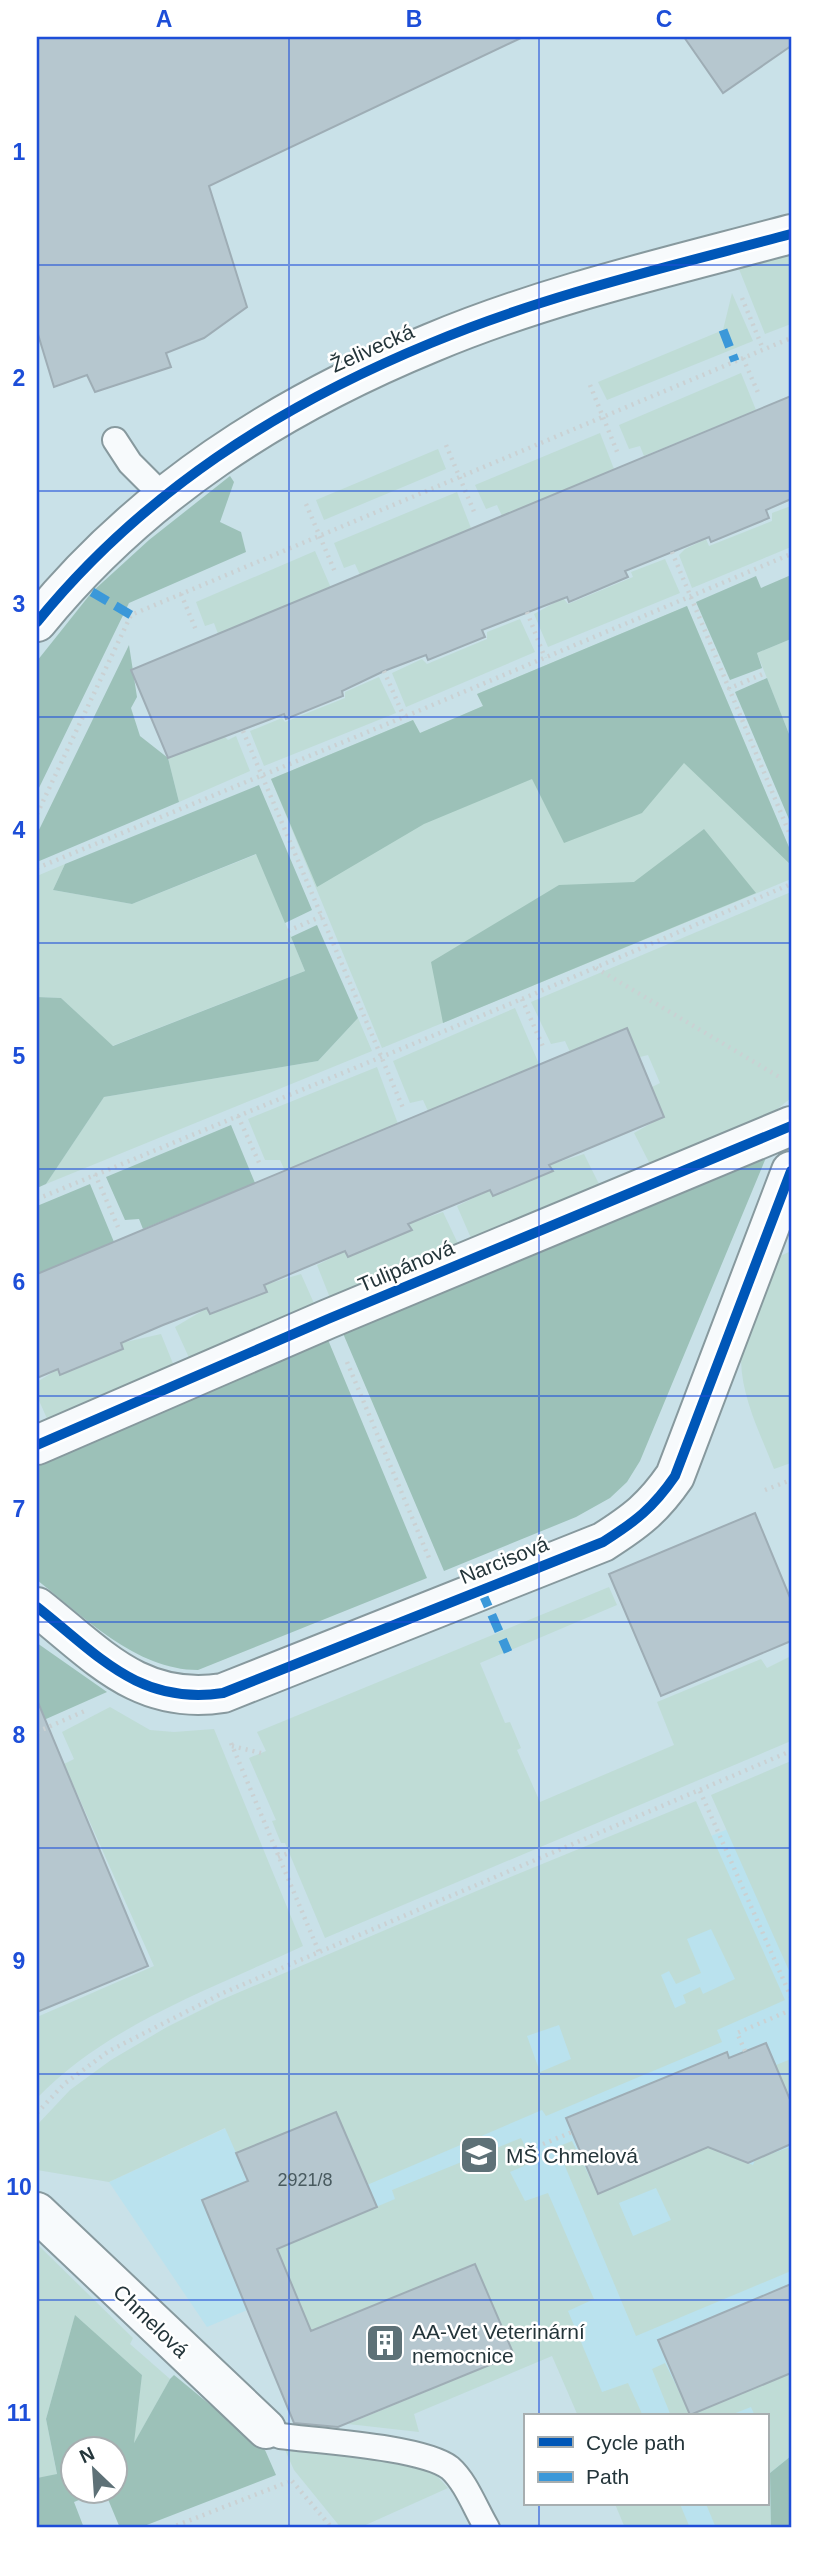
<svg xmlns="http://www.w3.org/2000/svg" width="828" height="2565" viewBox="0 0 828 2565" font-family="Arial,sans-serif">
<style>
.built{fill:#bae2ee}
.green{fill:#bfdcd6;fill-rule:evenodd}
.forest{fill:#9cc1b8}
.building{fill:#b6c7cf;stroke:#9eadb5;stroke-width:2}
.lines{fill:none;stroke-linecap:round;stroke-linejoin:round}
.service-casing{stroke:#87999e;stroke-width:28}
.minor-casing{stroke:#87999e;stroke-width:42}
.path{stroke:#cad1d3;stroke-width:4.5;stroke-dasharray:2 5;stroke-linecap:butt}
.service{stroke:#f7fafc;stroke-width:24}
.minor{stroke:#f7fafc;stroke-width:38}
.quiet{stroke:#3b98d9;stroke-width:9;stroke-dasharray:18 9;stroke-linecap:butt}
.cycleway-casing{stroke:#fff;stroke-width:15}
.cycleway{stroke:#0057b8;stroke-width:10}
.grid{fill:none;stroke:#1d4ed8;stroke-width:2;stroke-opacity:0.55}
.labels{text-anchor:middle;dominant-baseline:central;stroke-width:5;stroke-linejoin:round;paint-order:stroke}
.number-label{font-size:18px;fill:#485a5f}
.street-label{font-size:21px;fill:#24353a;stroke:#fff}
.poi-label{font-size:21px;fill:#24353a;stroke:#fff;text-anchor:start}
.neatline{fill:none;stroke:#1d4ed8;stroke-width:2.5}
.grid-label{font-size:23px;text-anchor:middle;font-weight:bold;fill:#1d4ed8}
</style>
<rect width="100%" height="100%" fill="#c9e1e8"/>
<path class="built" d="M791 1803V2528H644L634 2504H767V2416H598L507 2200 207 2327 109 2182 226 2128 711 1836Z"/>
<path class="green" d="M791 254V324L765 334 739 269Z
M732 293 753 341 607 400 598 382 723 330Z
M741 373 756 410 644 456 640 446 629 449 619 425Z
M600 433 614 469 502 516 497 505 486 509 475 485Z
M438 449 446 469 324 520 316 500Z
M457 492 471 528 360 575 355 564 344 568 334 543Z
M791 506V547L692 588 679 555 685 549 706 539 709 546 772 521V513Z
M315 551 331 588 218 634 214 623 205 626 196 602Z
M665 559 680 593 548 647 534 614 563 598 568 604 633 577 631 572Z
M687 606 791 852V879L382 1048 271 779 413 720 420 733 483 706 477 694Z
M520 619 535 652 406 707 392 673 422 659 427 664 487 639V632Z
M791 639V739L757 653Z
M379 677 396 713 264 766 250 731 282 718 285 722 345 698V692Z
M236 736 250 771 179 802 168 758 225 737 228 740Z
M257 854 305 971 112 1046 61 998 37 997V876L65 864 53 890 132 904Z
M791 892V1098L750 1131 653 1170 634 1133 664 1116 652 1087 660 1083 648 1055 640 1057 627 1028 570 1052 565 1041 551 1044 531 1002Z
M515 1008 539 1064 428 1111 423 1100 410 1103 393 1061Z
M358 1018 372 1051 46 1184 104 1097 318 1061Z
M377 1067 398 1124 285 1171 280 1160H265L248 1119Z
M584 1154 602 1190 474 1245 457 1206 490 1190 494 1196 552 1171 549 1165Z
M443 1212 461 1250 332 1303 317 1265 345 1251 349 1257 411 1230 408 1224Z
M791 1251V1463L774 1469C761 1435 742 1399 741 1361 740 1331 762 1287 774 1259Z
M301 1274 317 1310 191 1362 175 1327 207 1308 210 1313 266 1291 264 1285Z
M161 1334 176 1371 49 1423 37 1396V1382L58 1369 61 1375 123 1349 121 1343Z
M609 1587 617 1605 480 1663 505 1723 510 1722 521 1748 517 1750 540 1802 674 1745 657 1702 761 1659 767 1668 791 1656V1741L325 1938 285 1843H281L272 1821 276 1820 249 1758 266 1751 257 1732Z
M110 1707 150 1730 174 1732 214 1729 303 1946C211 1989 109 2024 37 2098V2017L154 1966 64 1764 74 1759 62 1732Z
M791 1761V1975L711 1795Z
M696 1801 785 2000 717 2030 722 2042 546 2116 542 2110 367 2185 336 2112 236 2153 225 2128 109 2182 37 2170V2125L70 2090 111 2060 167 2027 221 2000 479 1890ZM711 1929 735 1979 703 1994 700 1987 683 1995 686 2003 675 2008 661 1975 669 1971 676 1984 701 1973 687 1939ZM559 2025 571 2059 540 2072 527 2036Z
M791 2059V2102L776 2065Z
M755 2127 767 2155 791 2147V2271L636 2336 557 2147 572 2141 598 2194ZM742 2143 759 2150 753 2165 735 2158ZM656 2188 671 2220 633 2236 619 2203Z
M521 2138 533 2162 510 2172 525 2201 548 2193 594 2299 568 2311 602 2392 628 2383 643 2416H578L552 2356 414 2414 419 2432 348 2424 514 2355 475 2264 310 2331 276 2249 395 2199 392 2190Z
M37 2244 133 2338 130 2344 170 2379 133 2445 142 2375 75 2316 46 2419 57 2475 37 2478Z
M665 2363 691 2415 791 2373V2456L770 2473 771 2528H716L706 2504H767V2416H755L751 2407 728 2416H671L652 2369Z
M285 2450 428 2466 448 2488 359 2528H341L294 2470Z
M615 2504H680L690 2528H625Z"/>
<path class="forest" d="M230 476 234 482 220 522 241 532 246 552 129 603 37 792V661L92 592 149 540Z
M791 575V639L757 653 762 668 730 680 696 602 756 576 761 588Z
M687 606 791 852V865L684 763 642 813 564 843 532 779 424 824 317 887 271 779 413 720 420 733 483 706 477 694Z
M129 645 137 697 131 708 140 736 168 758 179 802 37 862V834Z
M767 678 791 739V824L735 692Z
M259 785 312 910 285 923 256 854 132 904 53 890 65 864Z
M704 829 756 893 443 1023 431 962 559 885 634 882Z
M317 925 358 1018 318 1061 104 1097 46 1184 37 1188V997L61 998 113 1046 305 971 291 937Z
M231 1125 255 1183 143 1229 139 1219 125 1220 106 1177Z
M770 1148 640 1461 627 1482 610 1498 576 1517 444 1571 342 1331Z
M90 1184 114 1242 37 1274V1206Z
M326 1335 427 1578 198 1670C136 1670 83 1616 37 1580V1456Z
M37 1643 107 1692 37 1723Z
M75 2315 142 2375 134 2443 170 2379 174 2375 265 2450 276 2475 139 2528H120L105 2492H116V2450H74V2492H99L74 2502 84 2528H37V2478L57 2474 46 2419Z
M791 2456V2528H771L770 2473Z"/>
<path class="building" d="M37 37H523L209 186 247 307 204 338 166 353 171 367 95 392 87 375 54 387 37 331Z
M684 37H791V46L723 93Z
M791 396V499L766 510 769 518 711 542 709 537 625 571 628 577 569 602 567 597 482 630 485 637 428 660 426 655 384 671 342 691 343 696 286 719 284 714 168 758 131 670Z
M627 1028 664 1117 549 1165 553 1171 493 1196 490 1190 408 1224 412 1230 348 1257 345 1251 264 1285 267 1292 210 1314 207 1308 163 1325 121 1343 123 1349 60 1375 58 1369 37 1378V1274Z
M755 1513 791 1600V1641L661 1696 609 1574Z
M37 1700 148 1966 37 2012Z
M766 2043 791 2102V2144L748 2163 708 2147 598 2194 566 2118 727 2052 729 2058Z
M336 2112 377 2207 277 2249 311 2331 475 2264 514 2355 338 2427 294 2423 202 2200 248 2181 236 2153Z
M791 2284V2373L690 2415 658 2340Z"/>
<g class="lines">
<defs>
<path id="service" d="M115 440 130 463 164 497
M266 2429 280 2436C318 2441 423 2447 450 2468 466 2482 476 2510 487 2528"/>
<path id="minor" d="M37 622C142 493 278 406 431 343 545 295 672 266 791 234
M37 1445 328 1319 791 1126
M37 1607C97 1654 139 1706 223 1693L603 1542C636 1521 653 1508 675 1476L791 1171
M37 2212 266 2429"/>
</defs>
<use href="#service" class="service-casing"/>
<use href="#minor" class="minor-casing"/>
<path class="path" d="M742 298 763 349
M743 358 759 395
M590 385 618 454
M446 445 475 514
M306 504 335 572
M672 552 791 837
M181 594 196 630
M527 612 545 658
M384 671 404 717
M728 689 765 673
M243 731 403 1108
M37 814 131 615 791 338
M37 868 404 717 791 554
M288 931 322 916
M596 968 781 1078
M522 999 544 1049
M238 1116 261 1167
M95 1174 118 1227
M37 1199 522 999 791 884
M347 1362 429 1558
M765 1490 791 1480
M37 1732 87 1710
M231 1743 319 1952
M232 1746 261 1753
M700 1791 791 1997
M278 1857 289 1853
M745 2051 737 2033 791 2010
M37 2113 64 2084 109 2051 223 1993 791 1751
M543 2144 572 2132
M292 2481 332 2528
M170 2528 288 2482"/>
<use href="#service" class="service"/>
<use href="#minor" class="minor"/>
<path class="quiet" d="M723 330 735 361
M92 592 131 615
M481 1590 508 1652"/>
<defs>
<path id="cycleway" d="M37 622C142 493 278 406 431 343 545 295 672 266 791 234
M37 1445 328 1319 791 1126
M37 1607C97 1654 139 1706 223 1693L603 1542C636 1521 653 1508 675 1476L791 1171"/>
</defs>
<use href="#cycleway" class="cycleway-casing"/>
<use href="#cycleway" class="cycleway"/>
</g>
<path class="grid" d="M289 37V2528M539 37V2416M37 265H791M37 491H791M37 717H791M37 943H791M37 1169H791M37 1396H791M37 1622H791M37 1848H791M37 2074H791M37 2300H791M539 2504V2528"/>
<defs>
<symbol id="school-square" viewBox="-11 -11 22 22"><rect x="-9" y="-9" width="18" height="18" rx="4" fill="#5e7177" stroke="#fff"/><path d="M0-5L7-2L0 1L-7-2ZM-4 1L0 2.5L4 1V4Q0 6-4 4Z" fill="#fff"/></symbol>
<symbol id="building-square" viewBox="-11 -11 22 22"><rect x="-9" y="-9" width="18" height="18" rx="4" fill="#5e7177" stroke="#fff"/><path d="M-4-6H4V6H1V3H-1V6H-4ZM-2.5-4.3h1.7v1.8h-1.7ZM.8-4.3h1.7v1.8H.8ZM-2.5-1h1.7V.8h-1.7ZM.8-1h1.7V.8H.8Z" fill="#fff"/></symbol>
</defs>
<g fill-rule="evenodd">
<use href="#school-square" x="457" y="2133" width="44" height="44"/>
<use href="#building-square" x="363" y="2321" width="44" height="44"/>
</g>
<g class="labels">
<g class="number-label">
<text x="305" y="2180">2921/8</text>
</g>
<g class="street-label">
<text transform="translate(372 348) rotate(-24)">Želivecká</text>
<text transform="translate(406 1266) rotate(-23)">Tulipánová</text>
<text transform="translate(504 1560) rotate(-22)">Narcisová</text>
<text transform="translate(151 2321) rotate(44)">Chmelová</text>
</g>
<g class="poi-label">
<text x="506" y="2155">MŠ Chmelová</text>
<text x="412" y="2331">AA-Vet Veterinární<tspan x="412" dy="24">nemocnice</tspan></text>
</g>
</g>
<rect width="828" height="2565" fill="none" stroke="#ffffff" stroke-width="77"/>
<rect x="524" y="2414" width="245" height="91" fill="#ffffff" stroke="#a7aeb0" stroke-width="2"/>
<rect x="538" y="2437" width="35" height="10" fill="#0057b8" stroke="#a7aeb0" stroke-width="2"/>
<text x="586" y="2450" font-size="21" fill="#24353a">Cycle path</text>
<rect x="538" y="2472" width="35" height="10" fill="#3b98d9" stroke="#a7aeb0" stroke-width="2"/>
<text x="586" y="2484" font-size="21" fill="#24353a">Path</text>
<g transform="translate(94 2470) rotate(335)"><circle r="33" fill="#ffffff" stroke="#a7aeb0" stroke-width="2"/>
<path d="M0-5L12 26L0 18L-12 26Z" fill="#5e7177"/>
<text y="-10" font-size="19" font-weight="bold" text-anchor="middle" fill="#24353a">N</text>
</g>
<rect x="38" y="38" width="752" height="2488" class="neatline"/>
<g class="grid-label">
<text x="164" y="27">A</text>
<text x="414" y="27">B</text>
<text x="664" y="27">C</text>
<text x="19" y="160">1</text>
<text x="19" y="386">2</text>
<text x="19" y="612">3</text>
<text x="19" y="838">4</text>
<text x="19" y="1064">5</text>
<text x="19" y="1290">6</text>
<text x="19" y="1517">7</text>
<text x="19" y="1743">8</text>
<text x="19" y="1969">9</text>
<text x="19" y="2195">10</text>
<text x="19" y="2421">11</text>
</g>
</svg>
